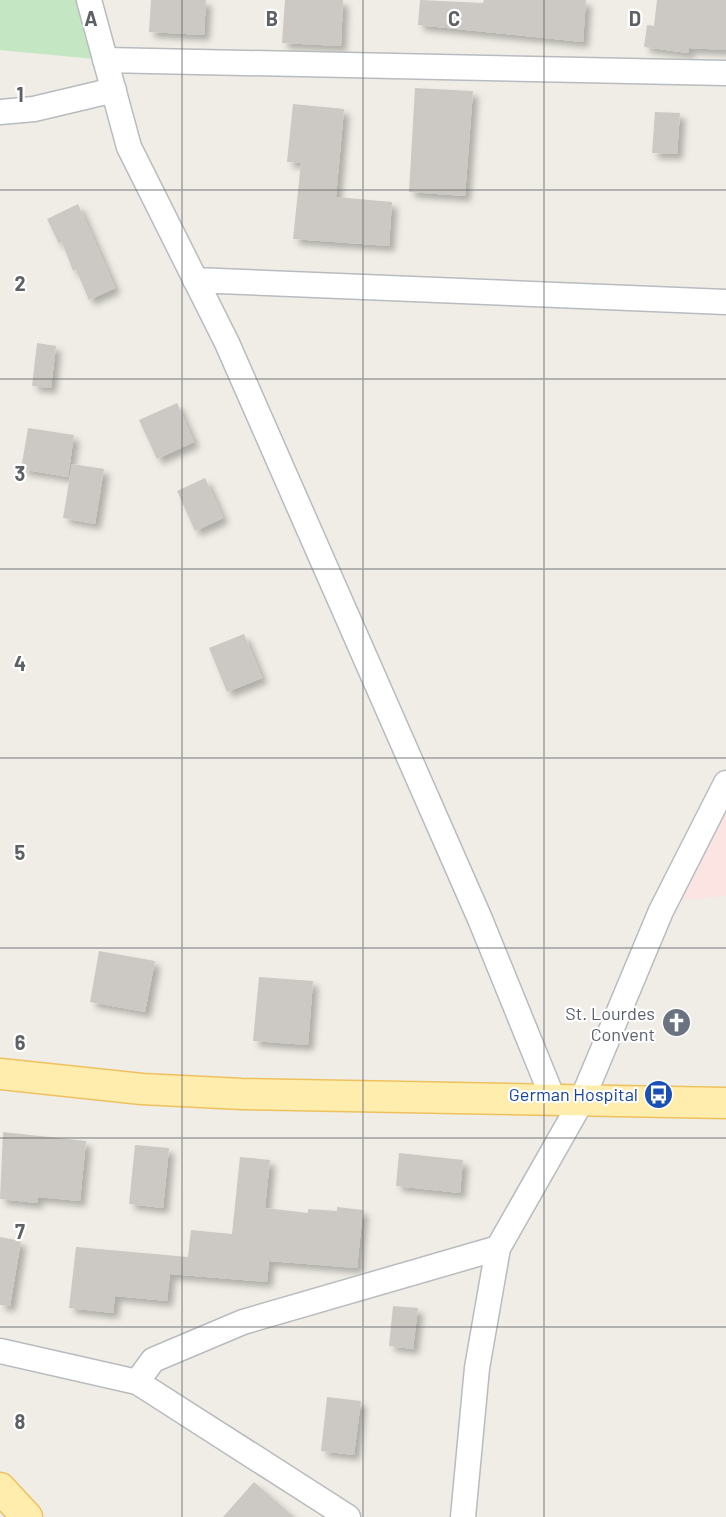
<svg xmlns="http://www.w3.org/2000/svg" width="726" height="1517" viewBox="0 0 726 1517" font-family="Barlow,sans-serif">
<style>
.medical{fill:#fbe4e2}
.green{fill:#c4e6c2}
.building{fill:#ccc9c4;filter:url(#shadow)}
.lines{fill:none;stroke-linecap:round;stroke-linejoin:round}
.minor-casing{stroke:#b8bbbf;stroke-width:27}
.major-casing{stroke:#efc15e;stroke-width:33}
.minor{stroke:#fff;stroke-width:24}
.major{stroke:#feedac;stroke-width:30}
.grid{fill:none;stroke:#5d6165;stroke-width:1.5;stroke-opacity:0.55}
.labels{text-anchor:middle;dominant-baseline:central;stroke-width:4.5;stroke-linejoin:round;paint-order:stroke}
.worship-label{font-size:18px;fill:#5b616d;stroke:#fff;text-anchor:end}
.transit-label{font-size:18px;fill:#164399;stroke:#fff;text-anchor:end}
.grid-label{font-size:20px;text-anchor:middle;font-weight:bold;fill:#5d6165;stroke:#fff;stroke-width:4.5;stroke-linejoin:round;paint-order:stroke}
</style>
<defs>
<filter id="shadow"><feDropShadow dx="5.5" dy="5.5" stdDeviation="3" flood-color="#0004"/></filter>
</defs>
<rect width="100%" height="100%" fill="#efede5"/>
<path class="medical" d="M726 798V896L674 901Z"/>
<path class="green" d="M0 0H89L105 60 0 50Z"/>
<path class="building" d="M151 0H206L204 35 149 32Z
M285 0H343L341 46 282 43Z
M420 0 483 3 484 0H586L583 42 418 25Z
M657 0H726V50L689 48 688 53 644 47 647 25 654 26Z
M415 88 473 91 465 196 409 192Z
M293 104 344 109 336 197 392 202 389 246 293 239 301 163 287 162Z
M655 112 680 113 677 154 652 153Z
M78 204 115 288 89 300 76 270 73 271 62 242 59 244 47 219Z
M37 343 56 346 51 388 32 386Z
M177 403 194 442 157 459 139 420Z
M28 428 74 435 68 477 21 469Z
M72 464 104 469 95 524 63 518Z
M205 478 223 518 195 531 177 491Z
M244 634 262 678 227 692 209 648Z
M99 951 155 961 145 1012 90 1002Z
M259 977 313 981 308 1045 253 1041Z
M3 1132 86 1141 80 1201 38 1197 37 1203 0 1199Z
M135 1145 169 1148 163 1208 129 1204Z
M399 1153 463 1160 460 1193 396 1186Z
M240 1157 270 1160 265 1208 308 1213V1209L337 1211V1207L363 1210 357 1268 269 1261 267 1282 170 1274 167 1301 115 1296 113 1313 69 1308 76 1247 188 1257 191 1230 232 1234Z
M0 1237 21 1241 10 1306 0 1305Z
M393 1306 418 1308 413 1349 389 1346Z
M327 1397 361 1401 354 1455 321 1451Z
M254 1482 294 1517H223Z"/>
<g class="lines">
<defs>
<path id="minor" d="M89 0 129 147 227 343 480 919 554 1101
M105 60 726 73
M0 112 34 109 114 90
M195 280 726 302
M0 1351 137 1382 348 1517
M137 1382 153 1360 243 1322 498 1248
M463 1517 477 1368 498 1248 581 1102 661 911 726 783"/>
<path id="major" d="M0 1074 142 1089 242 1094 726 1103
M0 1488 27 1517"/>
</defs>
<use href="#minor" class="minor-casing"/>
<use href="#major" class="major-casing"/>
<use href="#minor" class="minor"/>
<use href="#major" class="major"/>
</g>
<path class="grid" d="M182 0V1517M363 0V1517M544 0V1517M0 190H726M0 379H726M0 569H726M0 758H726M0 948H726M0 1138H726M0 1327H726"/>
<defs>
<symbol id="church-disc" viewBox="-11 -11 22 22"><circle r="9.5" fill="#6b7280" stroke="#fff"/><path d="M-1.2-6h2.4v3.5h3.3v2.4h-3.3V6h-2.4V-.1h-3.3v-2.4h3.3Z" fill="#fff"/></symbol>
<symbol id="bus-disc" viewBox="-11 -11 22 22"><circle r="9.5" fill="#1a4fb4" stroke="#fff"/><path d="M-5-6H5V4H4V6H2V4H-2V6H-4V4H-5ZM-3.5-4V0h7V-4ZM-3.5 1.2v1.5H-2V1.2ZM2 1.2v1.5H3.5V1.2Z" fill="#fff"/></symbol>
</defs>
<g fill-rule="evenodd">
<use href="#church-disc" x="660" y="1006" width="33" height="33"/>
<use href="#bus-disc" x="642" y="1078" width="33" height="33"/>
</g>
<g class="labels">
<g class="worship-label">
<text x="655" y="1013">St. Lourdes<tspan x="655" dy="21">Convent</tspan></text>
</g>
<g class="transit-label">
<text x="638" y="1094">German Hospital</text>
</g>
</g>
<g class="grid-label">
<text x="91" y="26">A</text>
<text x="272" y="26">B</text>
<text x="454" y="26">C</text>
<text x="635" y="26">D</text>
<text x="20" y="102">1</text>
<text x="20" y="291">2</text>
<text x="20" y="481">3</text>
<text x="20" y="671">4</text>
<text x="20" y="860">5</text>
<text x="20" y="1050">6</text>
<text x="20" y="1239">7</text>
<text x="20" y="1429">8</text>
</g>
</svg>
